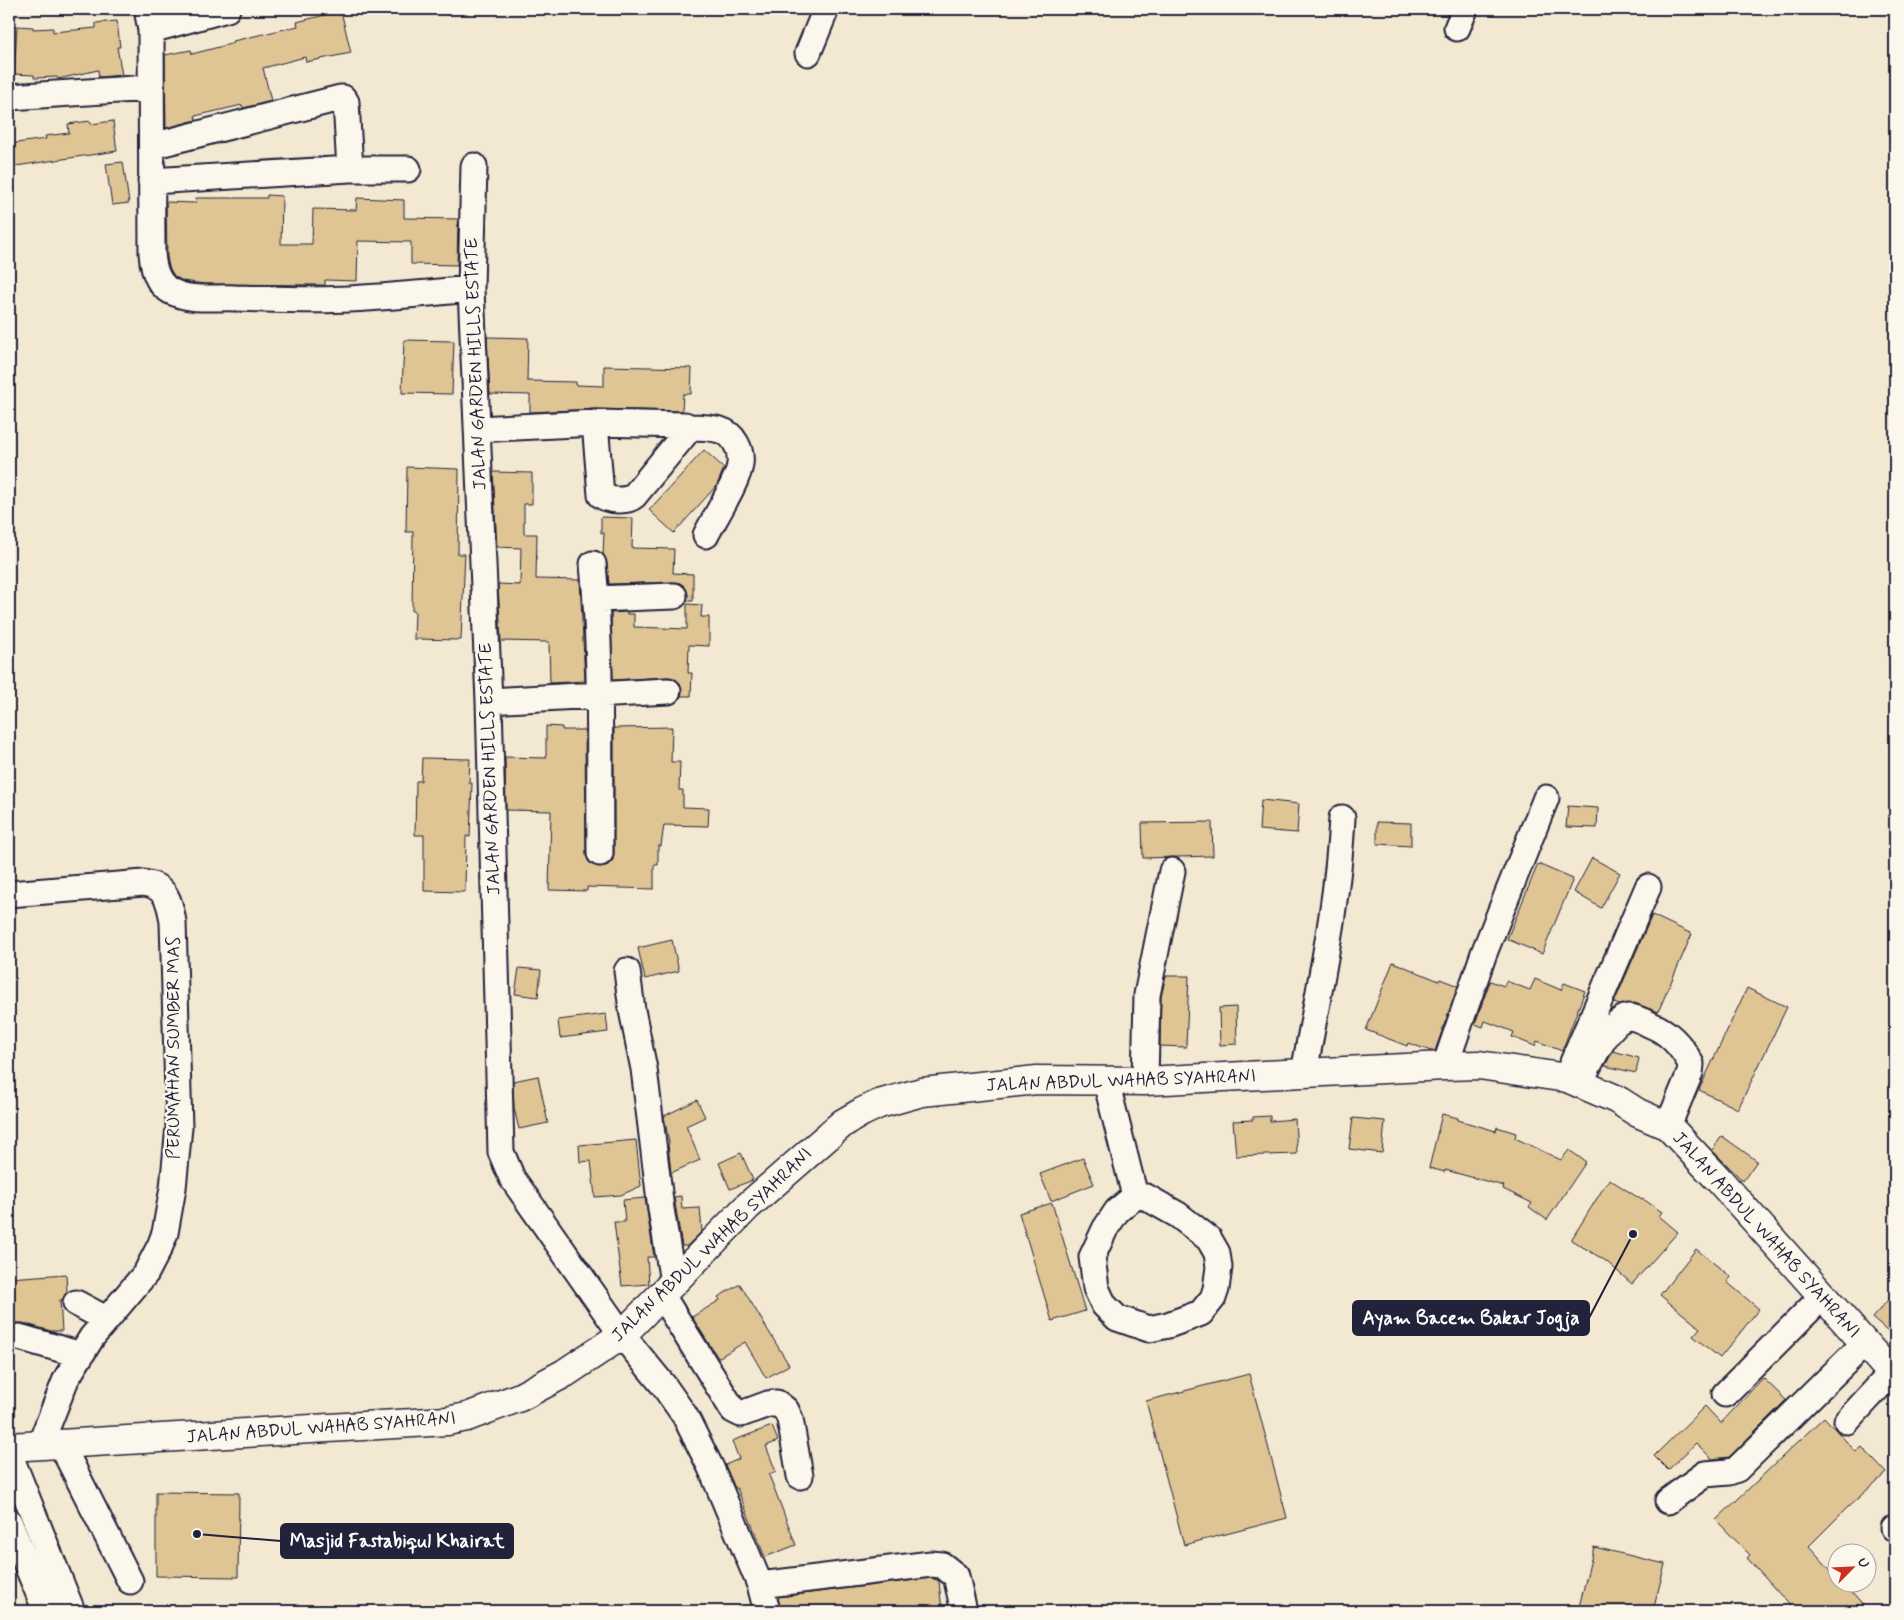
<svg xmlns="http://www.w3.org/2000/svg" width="1904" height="1620" viewBox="0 0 1904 1620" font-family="Mynerve,sans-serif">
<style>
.building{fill:#dfc494;stroke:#22223b}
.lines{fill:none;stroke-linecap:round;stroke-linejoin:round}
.minor-casing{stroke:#22223b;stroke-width:29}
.highway-casing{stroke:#22223b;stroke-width:31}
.minor{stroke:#fbf7ec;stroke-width:25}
.highway{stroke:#fbf7ec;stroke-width:28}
.labels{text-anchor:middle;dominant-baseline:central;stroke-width:5;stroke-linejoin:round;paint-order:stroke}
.street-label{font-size:18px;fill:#22223b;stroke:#fbf7ec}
.leader{fill:none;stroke:#22223b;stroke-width:2}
.callout-dot{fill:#22223b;stroke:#fbf7ec;stroke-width:2}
.callout{fill:#22223b;stroke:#22223b;stroke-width:2}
.callout-label{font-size:19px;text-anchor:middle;font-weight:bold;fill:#fff}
</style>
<rect width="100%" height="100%" fill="#f3e8d2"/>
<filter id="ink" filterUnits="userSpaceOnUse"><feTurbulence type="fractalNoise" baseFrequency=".02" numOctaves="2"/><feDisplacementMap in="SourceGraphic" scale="10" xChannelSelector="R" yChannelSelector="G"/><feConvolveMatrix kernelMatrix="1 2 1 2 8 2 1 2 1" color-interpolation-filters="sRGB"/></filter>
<g filter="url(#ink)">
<path class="building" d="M341 11 351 53 306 62 305 57 263 68 271 101 243 108 242 105 195 116 196 120 166 128 165 55 191 50 192 54 234 43 233 41 298 26 297 22Z
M117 21 120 47H117L122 75 99 77 98 70 58 79 57 77 34 78V75L14 74 17 26 33 27V29L53 28V32L96 28V23Z
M90 121 91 124 113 121 117 151 9 167V144L46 139 45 136 69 133 68 124Z
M123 162 129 203 112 205 106 164Z
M267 195 282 196 281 244H312L313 209 356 210 357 198 404 200V218L458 219 457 265 411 264V242L358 241 357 281 325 280V285L205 284 183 281 174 276 169 267 167 257 166 202 195 203 196 198H267Z
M487 337 528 338 527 381 576 382V385L604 386V366L692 368 691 394H683L682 411 595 409 530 412V395L490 394Z
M404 340 454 341 452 394 402 393Z
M704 450 724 468 717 485 674 533 649 510Z
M407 467 459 469 458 554H465L461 640 414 639 415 611H412L413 532H406Z
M493 472 532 473V504H524V534H537L536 579 580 580 585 681 550 683 549 642 501 641 498 584 520 585 521 548 497 547Z
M601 517 633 518 632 548 674 549 673 573 693 574V601H687L688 595 686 588 680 583 674 582 609 584 607 563 603 554 604 533H601Z
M687 604 702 605 701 617H709V646L689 645 688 673H692L691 696H681L682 690 680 683 674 678 668 677 613 680 611 613 627 612V614H634V627L687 629Z
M546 726 562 727V730H585L586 853 588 861 592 865 600 867 608 865 613 860 614 853V728L672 727 671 762H680L679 790H683V807L709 808 708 826 664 825 661 846H658V865H654V889L587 887V891L549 890 551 811 506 810 505 757 546 758Z
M422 758 470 759 469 783H472L470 837 466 836 465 892 424 891V835H415L416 781H421Z
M1261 800 1299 804 1297 833 1259 830Z
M1568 806 1598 808 1597 828 1566 827Z
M1212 822 1213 856 1143 858 1142 823Z
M1377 822 1411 823V846L1377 844Z
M1592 858 1620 873 1601 908 1574 892Z
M1538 864 1573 879 1542 954 1507 939Z
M1652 915 1692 934 1658 1012 1635 1003 1619 1005 1614 1003Z
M672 940 679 971 645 979 638 948Z
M1393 962 1439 981 1440 979 1458 986 1435 1051H1431L1408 1043 1407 1046 1366 1030Z
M519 968 541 970 538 997 515 994Z
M1166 976H1189L1186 1047 1160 1046 1161 997Z
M1535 979 1561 990 1564 983 1585 991 1562 1051 1537 1041 1535 1046 1512 1037 1514 1032 1485 1021 1483 1027 1475 1024 1490 981 1504 986 1506 981 1530 990Z
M1747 988 1787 1007 1738 1109 1699 1090Z
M1236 1007 1237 1044 1220 1045 1219 1008Z
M606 1014 608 1032 560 1038 558 1020Z
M1613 1051 1639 1058 1636 1073 1605 1066Z
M538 1076 548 1123 519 1129 514 1108 513 1081Z
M697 1100 705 1117 686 1126 700 1160 671 1173 668 1144 669 1143 664 1116Z
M1442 1114 1458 1118V1120L1496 1131 1497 1127 1516 1133 1515 1138 1561 1160 1569 1150 1586 1162 1547 1220 1529 1207 1532 1203 1503 1189 1504 1186 1445 1170V1172L1429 1168Z
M1270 1116V1121L1295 1119 1297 1154 1236 1156 1233 1121 1253 1120V1117Z
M1353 1118 1385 1121 1382 1153 1349 1149Z
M1722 1136 1757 1161 1743 1181 1712 1150Z
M636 1140 641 1186 621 1195 595 1197 591 1161 580 1162 579 1145Z
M741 1153 753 1180 730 1189 719 1163Z
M1083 1158 1094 1184 1051 1201 1040 1174Z
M1609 1179 1642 1200 1643 1199 1662 1212 1659 1216 1678 1232 1632 1284 1606 1261 1571 1240Z
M681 1196 682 1209 700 1208 702 1231 687 1246H682L674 1197Z
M645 1198 654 1257H647L649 1284 622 1286 614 1222H625L623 1200Z
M1052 1203 1085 1311 1052 1321 1019 1213Z
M1696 1249 1731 1277 1727 1282 1759 1309 1720 1358 1693 1336 1700 1328 1660 1295Z
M66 1274 67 1292 62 1300H60L62 1331H51L23 1323H15L9 1327V1278Z
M740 1284 789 1365 766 1378 745 1342 718 1358 692 1317 720 1300 718 1297Z
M1895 1292V1338L1872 1318Z
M1249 1374 1287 1518 1184 1545 1146 1401Z
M1763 1378 1786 1400 1729 1457 1712 1459 1696 1443 1668 1470 1654 1456 1705 1406 1721 1423Z
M1824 1417 1856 1452 1862 1447 1886 1473 1848 1507 1809 1546 1836 1576V1582H1842L1868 1611H1795L1747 1558 1750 1555 1716 1520Z
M772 1426 778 1441 766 1446 776 1472 769 1475 796 1545 765 1557 737 1488H735L725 1465 739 1459 732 1441Z
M156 1492 239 1493 238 1577 156 1576Z
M1594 1547 1665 1564 1653 1611H1578Z
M931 1578 939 1581 942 1611H781L778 1597Z"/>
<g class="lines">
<defs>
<path id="minor" d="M147 9 151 30 152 253C153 269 158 287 175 293 192 301 217 297 235 298 273 299 311 301 349 299 390 297 430 293 471 289
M1457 28 1465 9
M151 30 227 9
M808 53 826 9
M9 97 150 88
M474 166 471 289 489 701 501 1152 512 1178 622 1335 664 1386 685 1416 711 1468 760 1585
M350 169H408
M151 181 350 169 346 102 343 98H340L152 146
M689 427C699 427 710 427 720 430 734 434 742 450 740 464 739 479 714 519 706 535
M478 429 595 423 685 425 689 427V429L634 496C627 502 608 501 601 495L595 423
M593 564C602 659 599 757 600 853
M596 599 674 596
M489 701 668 691
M9 894 144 883C166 886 170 902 173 922L179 1127 173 1188 165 1233 160 1246 146 1273 92 1337 66 1379 40 1445
M627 971 632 1010 644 1069 661 1209 673 1282
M1445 1066 1484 953 1546 798
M1304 1073C1319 988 1338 904 1342 818
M1568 1074 1648 887
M1106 1081 1135 1196 1146 1197 1178 1215 1209 1239 1217 1253 1219 1267 1216 1289 1213 1298 1201 1313 1168 1325 1149 1329 1117 1318 1104 1305 1096 1288 1092 1257 1105 1229 1117 1211 1135 1196
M1145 1081 1147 995 1172 871
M1579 1084C1588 1068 1609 1019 1629 1017 1635 1017 1645 1022 1651 1025 1669 1032 1682 1047 1691 1064L1690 1073 1668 1126
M661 1294 733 1410 741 1414 768 1404 777 1403 786 1410 790 1419 800 1476
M76 1303 106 1319
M19 1337 81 1355
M1725 1394 1823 1296
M1847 1421 1895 1369
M61 1444 130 1581
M9 1453 72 1611
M1668 1501 1705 1474 1729 1472 1737 1469 1864 1344
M9 1522 46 1611
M1894 1528H1895
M767 1611 760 1585 931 1564 942 1565 956 1576 964 1611"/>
<path id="highway" d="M9 1447 447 1421 467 1417 520 1397 565 1373 622 1335 748 1206 843 1123 862 1112 879 1104 922 1092 1037 1080 1145 1081 1445 1066 1479 1065 1567 1078 1616 1099 1638 1113 1668 1126 1719 1180 1895 1377"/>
</defs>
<use href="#minor" class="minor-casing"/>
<use href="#highway" class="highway-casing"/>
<use href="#minor" class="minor"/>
<use href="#highway" class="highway"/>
</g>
</g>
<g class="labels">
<g class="street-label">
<text transform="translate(476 364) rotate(-92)">JALAN GARDEN HILLS ESTATE</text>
<text transform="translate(490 769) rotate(-92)">JALAN GARDEN HILLS ESTATE</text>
<text transform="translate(174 1048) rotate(-90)">PERUMAHAN SUMBER MAS</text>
<text transform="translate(1121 1081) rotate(-2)">JALAN ABDUL WAHAB SYAHRANI</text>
<text transform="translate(1766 1235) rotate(48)">JALAN ABDUL WAHAB SYAHRANI</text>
<text transform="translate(712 1245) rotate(-44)">JALAN ABDUL WAHAB SYAHRANI</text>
<text transform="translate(321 1428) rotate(-4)">JALAN ABDUL WAHAB SYAHRANI</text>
</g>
</g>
<path class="leader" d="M1633 1234L1589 1318M197 1534L281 1541"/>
<g class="callout-dot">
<circle cx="1633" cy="1234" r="5"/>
<circle cx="197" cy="1534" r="5"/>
</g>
<g class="callout">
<rect x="1353" y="1301" width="236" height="34" rx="5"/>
<rect x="281" y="1524" width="232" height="34" rx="5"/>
</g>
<g class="callout-label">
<text x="1471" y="1324">Ayam Bacem Bakar Jogja</text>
<text x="397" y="1547">Masjid Fastabiqul Khairat</text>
</g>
<rect width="1904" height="1620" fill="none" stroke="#fbf7ec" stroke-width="30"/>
<rect x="15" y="15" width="1874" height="1590" fill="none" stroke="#22223b" stroke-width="2" filter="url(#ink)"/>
<g transform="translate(1852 1568) rotate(66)"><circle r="24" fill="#fbf7ec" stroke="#a4a2a5"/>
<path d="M0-4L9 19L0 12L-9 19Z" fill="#c8321e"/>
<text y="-8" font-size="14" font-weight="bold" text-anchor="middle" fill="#22223b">U</text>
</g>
</svg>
